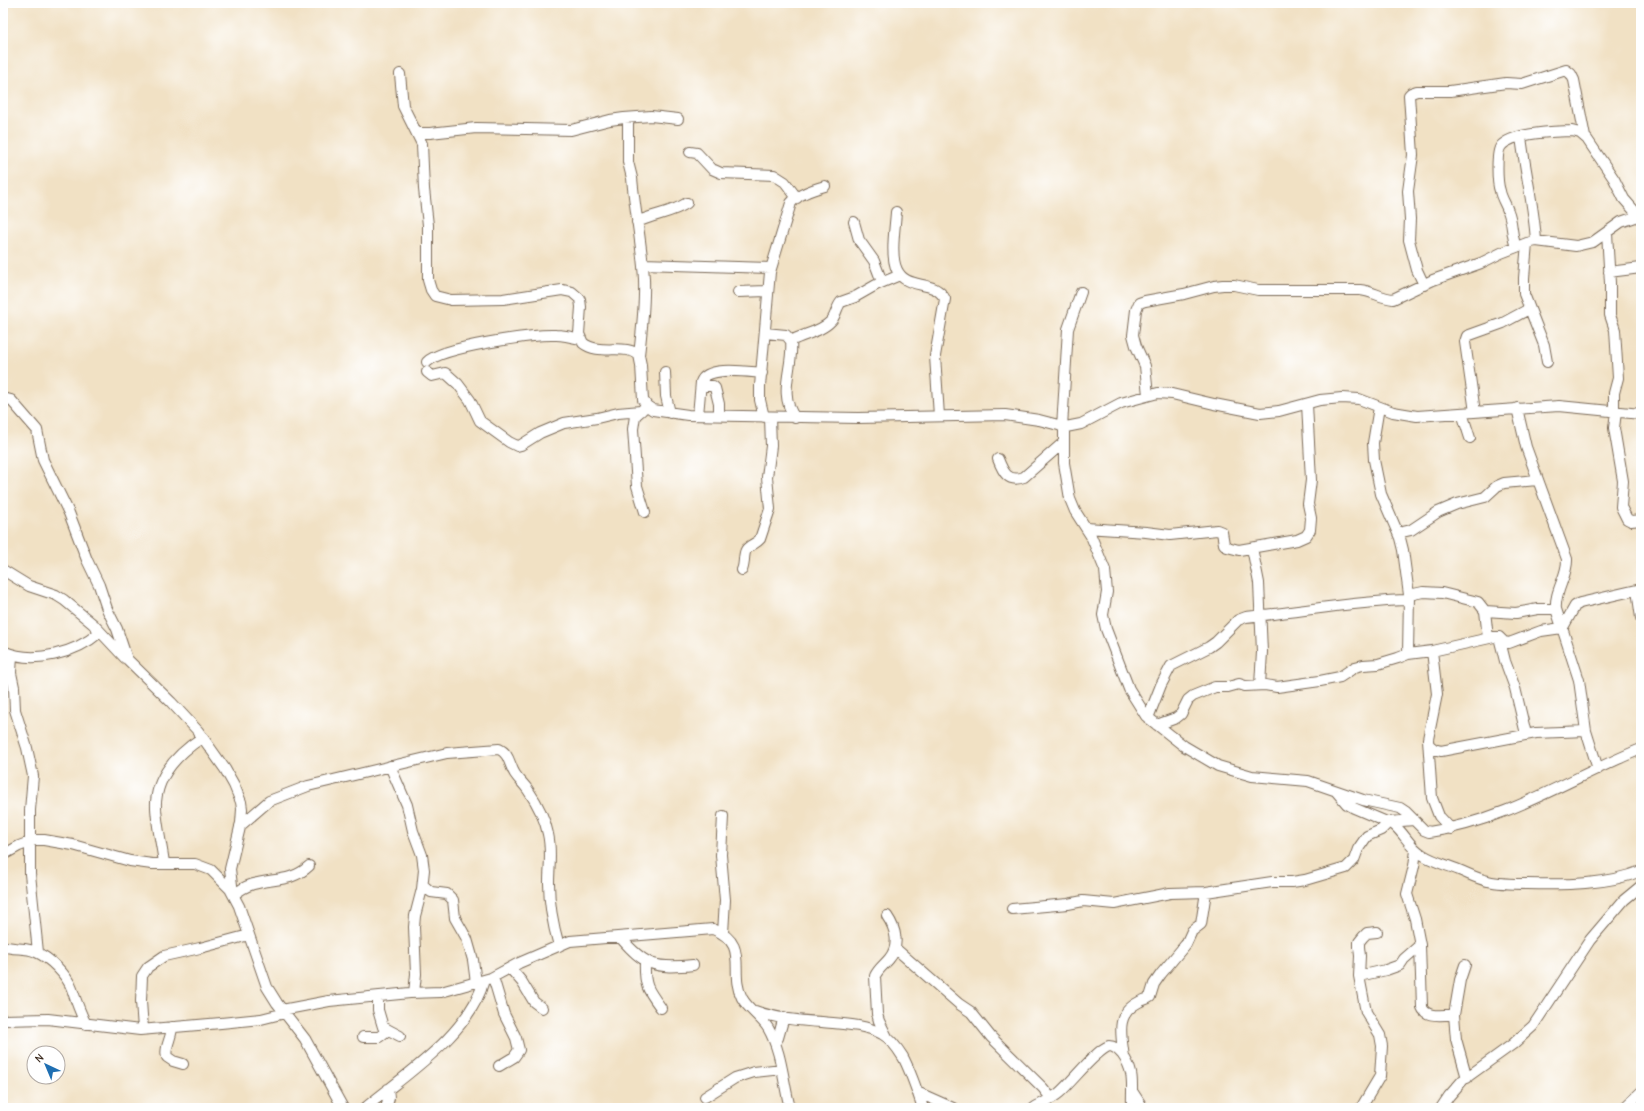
<svg xmlns="http://www.w3.org/2000/svg" width="1644" height="1111" viewBox="0 0 1644 1111" font-family="'Comic Neue',sans-serif">
<style>
.lines{fill:none;stroke-linecap:round;stroke-linejoin:round}
.minor-casing{stroke:#7b6a58;stroke-width:12}
.minor{stroke:#fff;stroke-width:10}
</style>
<rect width="100%" height="100%" fill="#fff"/>
<filter id="ink" filterUnits="userSpaceOnUse"><feTurbulence type="fractalNoise" baseFrequency=".025" numOctaves="2"/><feDisplacementMap in="SourceGraphic" scale="8" xChannelSelector="R" yChannelSelector="G"/><feConvolveMatrix kernelMatrix="1 2 1 2 8 2 1 2 1" color-interpolation-filters="sRGB"/></filter>
<filter id="wash" filterUnits="userSpaceOnUse"><feTurbulence type="fractalNoise" baseFrequency=".012" numOctaves="4" result="noise"/><feDisplacementMap in="SourceGraphic" scale="16" xChannelSelector="R" yChannelSelector="G"/><feGaussianBlur stdDeviation="0.9" result="paint"/><feColorMatrix in="noise" values="0 0 0 0 0 0 0 0 0 0 0 0 0 0 0 0 0 1.4 0 .05"/><feComposite in="paint" operator="in"/></filter>
<g filter="url(#wash)">
<rect width="100%" height="100%" fill="#f1e1c4"/>
</g>
<g filter="url(#ink)">
<g class="lines">
<defs>
<path id="minor" d="M400 74 403 106 422 144 424 189 428 225V280L431 290 435 296 451 300 503 299 562 290 572 292 580 299 581 307 579 334 583 343C599 356 625 343 639 355L641 365 643 400 647 406 653 410 688 415 858 418 1005 415 1039 420 1066 427 1081 424 1121 403 1158 393 1172 394 1214 404 1260 413 1279 411 1320 400 1342 398 1359 399 1393 412 1417 416 1559 406 1641 414
M628 118V162L632 178C635 212 642 245 644 279 645 305 642 330 639 355
M417 133H430L476 128 571 130 610 120 624 118 651 116 678 119
M1521 136C1525 172 1534 206 1536 241
M690 152 697 153 712 169 721 173 774 175 785 182 797 198
M896 212C895 228 890 256 897 270 907 291 934 278 945 299L935 356 939 416
M637 222C654 214 672 213 687 203
M854 222 859 240 874 261 882 282
M1607 233 1610 283V315L1615 330 1618 378 1614 393V411
M1527 243 1524 278V294L1544 345 1547 362
M1516 247C1511 235 1513 223 1508 211 1506 204 1501 198 1500 191 1497 183 1496 152 1501 146 1513 132 1555 132 1572 131L1580 133 1587 139 1614 179 1624 199 1638 215
M643 264 771 268
M1609 272 1641 268
M1424 285 1417 270 1409 240 1410 219 1408 191 1413 155 1409 95 1411 93 1417 91H1450L1506 83 1522 84 1566 70 1571 74 1574 80 1585 137
M738 292 767 291
M765 333 786 335 791 341C794 367 777 392 795 418
M791 341C803 334 821 332 831 321 836 316 836 308 841 302L855 297 876 285 900 275
M427 362C442 347 533 334 556 335 564 335 572 337 580 339
M427 372 432 376 445 373 448 375 458 384 470 400 480 421 509 442 517 446 521 445 540 433 564 423 597 418 618 413 641 411
M665 372 666 396 670 413
M701 386H713L715 388 719 404V415
M1148 395 1145 366 1136 346 1133 335 1136 310 1139 303 1145 301 1184 294 1214 286 1223 285H1234L1258 290H1360C1372 291 1381 298 1393 299L1433 280 1481 263 1501 253 1527 243 1536 241 1576 246 1593 242 1621 222 1641 215
M3 399H7L11 400 37 430 43 460 69 513 87 560 99 585 107 609 117 629 127 659 171 702 198 731 225 769 234 785 241 802 242 809 241 823 230 869 233 893
M1379 407 1373 443 1374 460 1381 494 1400 538 1403 550 1409 595 1408 654
M1517 408 1526 447 1567 559C1568 576 1554 591 1556 609L1579 680 1586 731 1598 769
M643 409 635 416 633 429 637 486 645 512
M1475 412 1465 342 1467 336 1503 323 1529 309
M1616 412 1614 428 1623 481 1621 507 1627 519 1631 521 1641 520
M1462 413 1470 438
M698 415 701 382C707 365 748 372 762 373
M764 417 760 400V386L770 272 791 203C798 194 814 189 825 186
M1062 427 1068 329 1081 292
M1064 427V463L1070 499 1075 511 1091 536 1105 570 1107 592 1103 615 1106 629 1129 689 1146 716 1184 746 1218 766 1252 776 1308 781 1363 800 1400 808 1406 812 1424 830 1429 832C1506 821 1570 778 1641 749
M998 459C1003 472 1008 483 1024 477L1064 442
M1086 528 1146 532 1170 535 1217 530 1222 532 1224 544 1227 547 1239 550 1297 540 1306 536 1310 530 1311 518 1308 504 1311 480 1307 404
M1398 533 1411 530 1438 512 1457 504 1485 497 1497 486 1504 483 1537 480
M1252 548 1259 583 1262 652 1260 685
M3 570 29 586 56 595 64 600 93 624 125 658
M742 570C745 564 743 555 746 550 749 545 756 544 760 539L770 509 767 477 771 446 770 417
M1637 590 1641 618
M1409 595 1423 592 1442 593 1478 602 1485 611 1488 638
M1485 611 1516 613 1538 609H1556
M1562 629 1575 606 1580 603 1641 589
M1499 637 1505 661 1515 688 1526 734
M3 651C34 665 76 653 100 632
M1432 651 1437 694 1428 739 1432 798 1439 816 1451 829
M12 655 11 673 14 687 15 710 27 748 33 776 30 810V874L38 952
M1148 718 1161 685 1171 666 1209 647 1216 642 1238 620 1246 617C1301 612 1354 601 1409 600
M1157 725 1176 718 1181 714 1188 700 1193 696 1215 687H1228L1239 684 1245 686 1265 685 1277 687 1320 681 1340 677 1355 667 1363 665 1378 664 1398 658 1408 654 1432 651 1494 637H1499L1504 642 1509 643 1541 631 1562 628
M1429 745 1434 749 1441 751 1536 733 1586 731
M390 766 407 805 413 831 422 855 424 870 422 889 415 916 414 927 416 974 414 993
M1336 791 1347 804 1354 808 1394 825C1405 834 1410 848 1423 855 1434 862 1447 865 1459 870 1469 874 1478 879 1488 881 1500 884 1514 884 1527 884 1565 885 1606 885 1641 871
M723 816 721 855 725 900 723 933
M240 826 269 801 308 786 447 753 499 749C510 754 509 765 515 774 519 780 524 784 528 790 537 803 545 819 548 834 552 851 549 866 549 883 549 905 553 925 559 946
M1416 850 1414 866 1407 894 1415 919 1420 945 1422 1007C1426 1019 1444 1014 1454 1015
M3 855 19 846 35 840H44L73 845 130 861 152 864H195L211 870 230 889 239 906 267 987 277 1003 305 1039 343 1108
M164 863C162 846 155 818 156 802 158 774 180 752 203 737
M423 885 431 892 447 894 453 900 455 918 467 939 473 960 476 983
M234 895C258 873 286 888 309 866
M1012 909 1068 904 1083 901 1114 904 1170 893 1206 892 1272 882H1292L1305 880 1346 868 1354 860 1358 849 1367 836 1381 830 1389 822 1414 820
M887 916C896 929 900 946 889 959 884 965 878 969 875 976L877 1014 879 1021 887 1037
M620 937C645 966 655 969 693 965
M3 946C14 950 26 947 36 952 50 958 67 975 72 989 76 1001 80 1013 86 1024
M896 949 959 1004 971 1012 991 1037 1043 1088 1051 1098
M645 961C644 985 647 989 661 1008
M1465 965 1460 980 1454 1015 1456 1039 1467 1078
M510 968 522 982 534 1002 542 1008
M1359 976 1386 970 1400 965 1404 959 1420 945
M493 977 504 1014 516 1038 519 1050 514 1057 499 1066
M378 997V1010L383 1027 400 1036
M282 1010 329 1001 410 993 441 992 491 978 519 963 570 941 713 929C751 944 728 972 742 998 748 1009 761 1017 768 1028 782 1052 783 1082 790 1108
M755 1011C774 1018 802 1021 822 1022 841 1024 864 1024 882 1034 890 1038 898 1049 903 1057 911 1072 917 1091 923 1108
M3 1020 48 1019 140 1030 221 1023 261 1019 285 1013
M172 1027C172 1037 164 1048 167 1057L173 1061 183 1064
M143 1029 141 1001 142 976 148 967 164 956 200 948 249 935
M363 1037H379L388 1030
M775 1043 778 1038 784 1017
M1124 1057C1121 1034 1115 1014 1139 1002 1142 1000 1146 1000 1150 997L1154 984 1161 974 1186 944 1192 931 1201 924 1206 892
M1132 1091 1143 1108
M917 1092 953 1108
M705 1097 735 1078 754 1072 782 1069
M365 1108C406 1074 470 1034 484 980
M386 1108 389 1098 388 1089
M1034 1108C1042 1103 1052 1099 1059 1093 1072 1082 1095 1051 1109 1046 1115 1046 1118 1050 1122 1054 1136 1073 1131 1086 1132 1108
M1361 1108 1380 1076 1382 1046 1380 1035 1366 1012 1359 976 1360 956 1359 947V942L1363 937 1367 933 1377 932
M1441 1108 1449 1096 1463 1080 1513 1044 1533 1026 1590 940 1624 900 1641 886
M1624 1108 1641 1092"/>
</defs>
<use href="#minor" class="minor-casing"/>
<use href="#minor" class="minor"/>
</g>
</g>
<rect width="1644" height="1111" fill="none" stroke="#fff" stroke-width="16"/>
<g transform="translate(46 1065) rotate(316)"><circle r="19" fill="#ffffff" stroke="#b1aaa5"/>
<path d="M0-3L7 15L0 10L-7 15Z" fill="#1f6fb2"/>
<text y="-6" font-size="11" font-weight="bold" text-anchor="middle" fill="#3b2a1e">N</text>
</g>
</svg>
